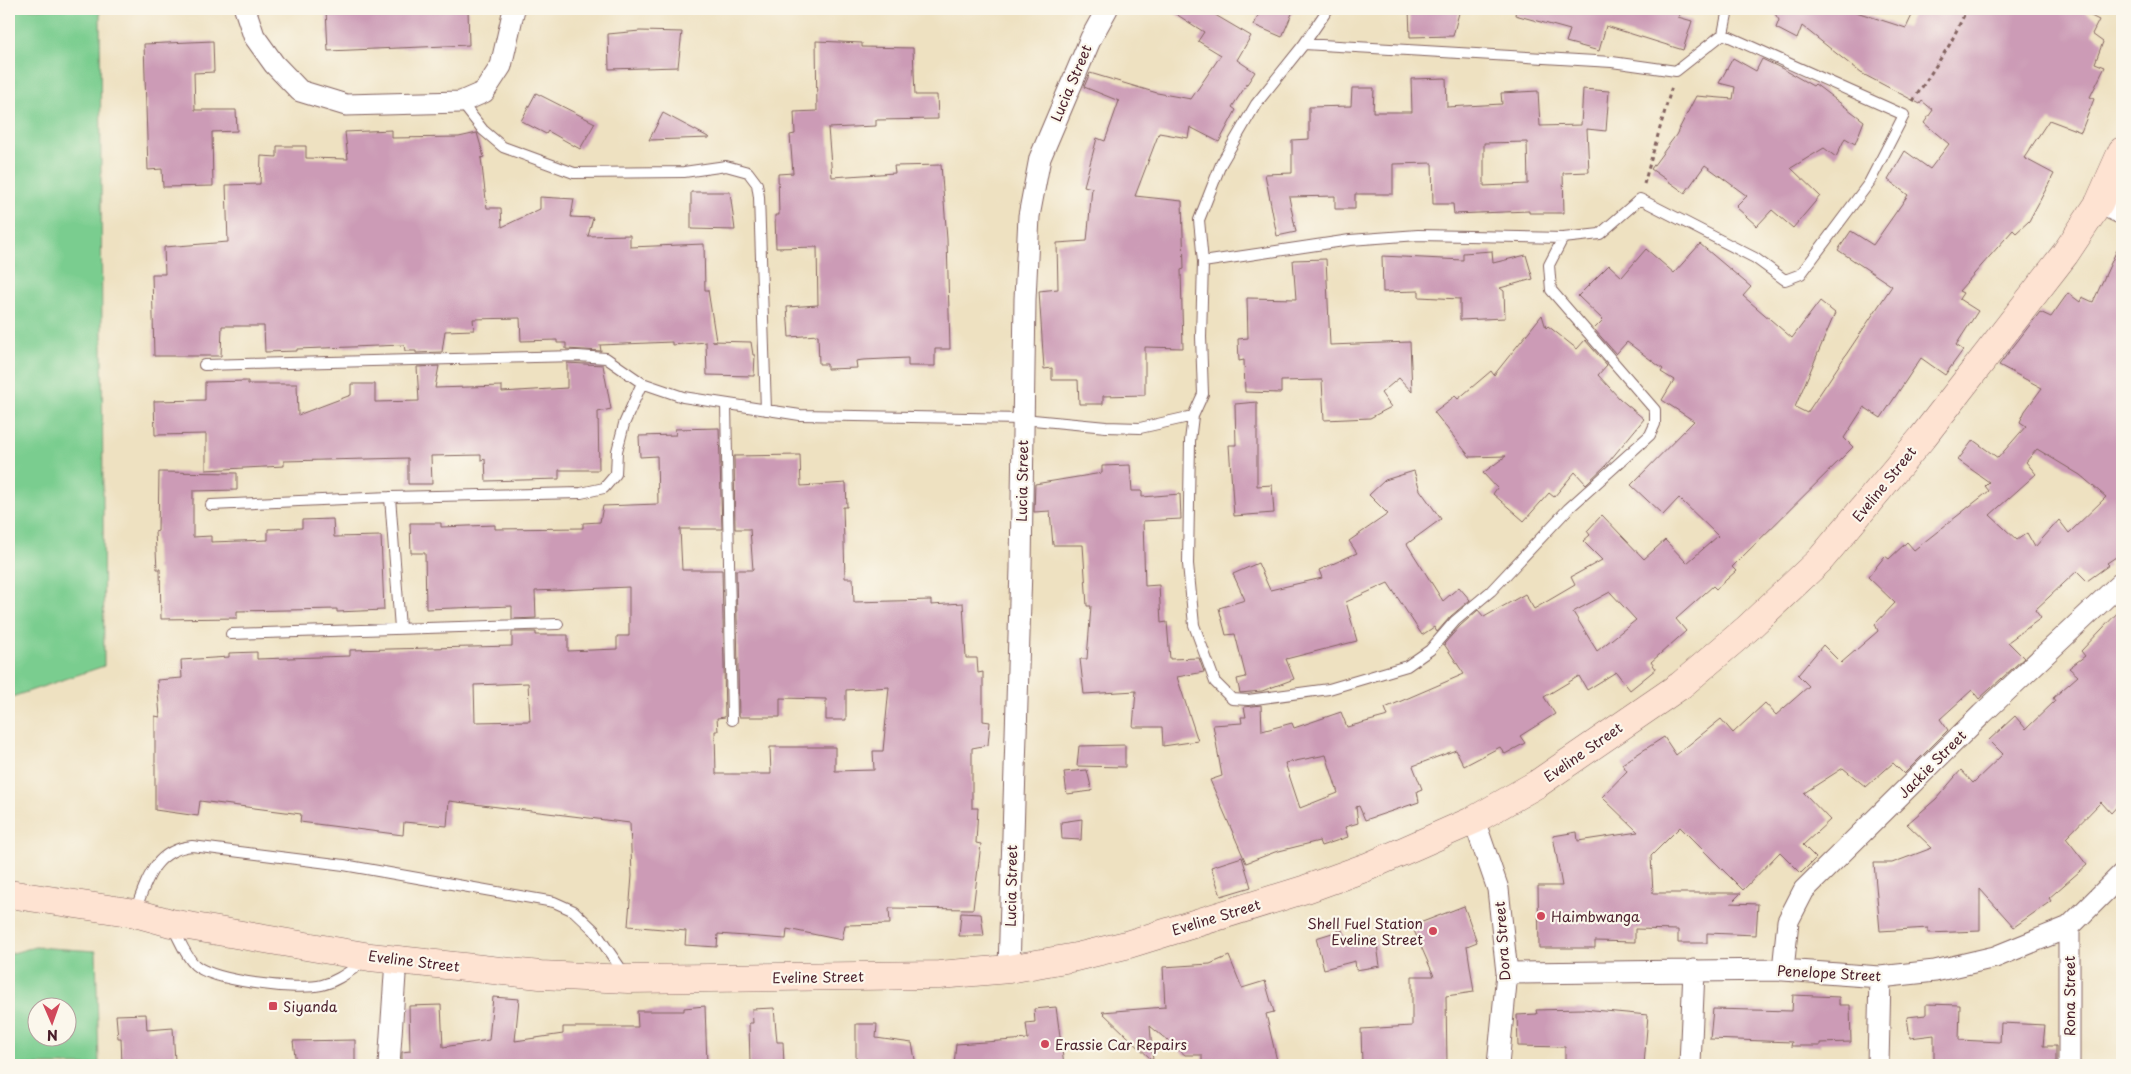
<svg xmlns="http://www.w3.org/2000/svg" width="2131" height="1074" viewBox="0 0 2131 1074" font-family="'Playpen Sans',sans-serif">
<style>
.green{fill:#7acd8f;stroke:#62765d;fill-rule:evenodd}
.building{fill:#cc9bb6;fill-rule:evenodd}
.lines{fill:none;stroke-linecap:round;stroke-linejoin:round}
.lane-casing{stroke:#836360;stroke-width:12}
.street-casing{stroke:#836360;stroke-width:23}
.secondary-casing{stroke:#836360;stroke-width:29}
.path{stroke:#836360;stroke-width:3;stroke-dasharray:4 4;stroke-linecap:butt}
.lane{stroke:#fff;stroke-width:10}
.street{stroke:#fff;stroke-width:21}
.secondary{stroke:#fee3d2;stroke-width:28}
.poi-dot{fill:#d1495b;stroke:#fbf7ec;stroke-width:2}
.labels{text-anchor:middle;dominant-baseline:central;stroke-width:4.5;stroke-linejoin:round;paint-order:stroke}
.street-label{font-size:14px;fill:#4a1f2b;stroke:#fbf7ec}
.poi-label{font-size:14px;fill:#4a1f2b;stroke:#fbf7ec;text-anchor:start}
</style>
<rect width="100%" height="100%" fill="#fbf7ec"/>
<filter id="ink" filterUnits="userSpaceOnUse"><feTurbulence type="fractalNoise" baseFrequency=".02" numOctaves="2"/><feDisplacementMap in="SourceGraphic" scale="10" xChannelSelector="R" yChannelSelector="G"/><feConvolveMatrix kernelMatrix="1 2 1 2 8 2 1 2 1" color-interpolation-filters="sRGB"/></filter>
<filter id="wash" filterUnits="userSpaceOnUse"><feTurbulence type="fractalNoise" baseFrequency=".0096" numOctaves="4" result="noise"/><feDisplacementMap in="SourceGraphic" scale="20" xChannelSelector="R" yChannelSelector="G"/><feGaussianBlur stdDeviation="1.12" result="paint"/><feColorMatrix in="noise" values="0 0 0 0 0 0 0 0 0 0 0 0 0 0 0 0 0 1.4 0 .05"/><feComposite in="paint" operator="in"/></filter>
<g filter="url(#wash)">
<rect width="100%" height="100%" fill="#eee1c1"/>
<path class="green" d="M9 9H100L104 666 9 698Z
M35 947 96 951 99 1065H9V954ZM38 1006H68V1036H38Z"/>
<g id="blocks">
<path class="building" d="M326 9H468L469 45 328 51Z
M1168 9H1205L1251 36 1237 60 1255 72 1232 107 1236 110 1219 142 1190 127 1188 138 1159 133 1135 196 1182 201 1184 269 1181 270 1183 348 1145 347V395L1103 396V404H1079L1078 380H1052V368L1044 369 1039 291 1058 289 1057 243 1087 241 1092 188 1084 186 1097 138 1105 141 1119 101 1084 87 1090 73 1157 93 1191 99 1221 55 1198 41 1204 32Z
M1261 9H1294L1282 37 1254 25Z
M1409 9H1460L1453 36 1410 37Z
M1516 9H1685L1678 17 1692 21 1683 50 1606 26 1599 51 1566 42 1570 30 1515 15Z
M1772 9H1847L1906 28 1915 9H2077L2099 20 2092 34 2103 42 2095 63 2105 67 2090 97 2094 99 2081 132 2049 120 2024 158 2054 174 2029 221 2016 233 2013 230 1959 291 1963 293 1959 299 1978 311 1956 345 1963 350 1945 375 1921 358 1881 418 1864 407 1844 438 1853 447 1732 567 1736 571 1716 589 1713 586 1676 619 1686 631 1651 662 1656 669 1630 690 1616 672 1587 690 1579 676 1544 697 1555 714 1520 736 1525 743 1505 754 1500 747 1464 766 1456 750 1413 766 1422 789 1417 791 1419 802 1365 820 1359 806 1356 807 1358 823 1345 827 1348 837 1321 846 1319 841 1275 852 1246 863 1210 780 1222 776 1213 725 1242 723 1241 717H1246L1244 707 1261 705 1262 731 1292 723 1294 728 1341 712 1347 727 1388 716 1385 708 1464 674 1444 644 1460 626 1478 610 1484 617 1525 594 1534 609 1575 585 1571 577 1602 560 1583 541 1590 535 1587 531 1602 515 1644 559 1665 540 1687 563 1718 536 1679 498 1663 515 1631 485 1694 421 1662 400 1674 380 1661 372 1663 369 1627 342 1616 354 1594 329 1603 320 1578 296 1609 265 1622 277 1646 249 1674 273 1700 244 1751 287 1743 296 1792 338 1820 301 1835 313 1795 407 1807 413 1892 286 1838 250 1851 231 1873 245 1908 195 1888 180 1905 151 1930 169 1949 144 1924 123 1933 110 1922 101 1920 104 1861 73 1802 26 1797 39 1776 28 1779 20ZM1610 592 1636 620 1597 651 1573 612ZM1326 755 1338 793 1300 808 1285 763Z
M640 31 682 32 678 67 609 69 608 34Z
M213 41 214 72 194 73 195 110H236L237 131 212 132 213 186 163 187 162 169 148 170 144 44Z
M816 41 862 43V47L913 48 915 95H937L938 119 876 120V126L828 128 832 177 895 173 894 166 941 165 947 239 950 349H935V366H908V358L863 360 856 361 857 368 827 369V364H819L818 335 789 337 787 307 818 305 817 247 776 248 775 215H779L778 174 793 173 790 135 795 134 794 112 817 111Z
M1733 58 1756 71 1762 59 1783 69 1813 86 1815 84 1864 121 1855 144 1845 138 1836 157 1824 148 1791 168 1820 196 1793 228 1772 210 1757 226 1736 207 1747 196 1705 165 1685 193 1651 169 1676 135 1696 96 1733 99 1735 87 1719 83Z
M1446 78 1447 107 1502 104 1501 93 1538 91 1540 126 1581 125 1583 89 1609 91 1606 131 1587 129 1589 172 1563 173 1564 213H1529V211L1454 214 1453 204H1433L1432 163 1393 164V194H1355V209H1335V196L1289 197 1296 232 1277 236 1265 174 1292 173V140L1309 139V107L1351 106 1352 88H1374L1373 112H1412L1411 79ZM1527 142 1528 184 1484 186V143Z
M536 93 595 123 580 149 548 131 546 134 521 121Z
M663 113 710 138 649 140Z
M392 130V138L459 137 477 133 484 157 481 158 487 208H501L502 227 540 209V197L574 199 571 217 593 218 588 236 630 235V247L704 244 705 290H708L716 341H712L751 342 753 355H755L754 376 707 375 706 342 672 345V342L600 345 601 351 566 349V343H557V340L521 341 520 318 473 319 474 330 445 331 442 352 416 353V351H405L404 345 297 349V351L265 352 264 326H222L221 356H154L152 274H165L164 247 228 242 226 185 260 184 261 156 277 157V146H306V158L348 159 345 132Z
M691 192H730L735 230 691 229Z
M2122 239V553L2107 563 2109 565 2087 581 2077 571 2035 610 2041 618 2008 642 2024 658 1979 699 1972 690 1940 719 1948 730 1904 774 1893 763 1866 787 1843 768 1804 793 1830 820 1803 845 1816 858 1801 873 1780 852 1743 890 1680 827 1651 856 1653 893H1741L1731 903 1758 904 1756 935 1707 933V943H1678V930L1635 929V942L1595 941V948H1539L1538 886H1562L1553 836 1577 832 1578 841 1638 832 1602 797 1627 771 1622 764 1664 737 1676 755 1721 719 1733 733 1765 703 1776 715 1809 686 1798 675 1823 645 1841 663 1878 631 1875 624 1895 603 1868 577 1885 556 1889 559 1907 542 1914 550 1989 491 1985 486 1989 482 1958 460 1973 440 1998 458 2026 426 2020 422 2025 411 2042 388 1999 365 2040 312 2051 317 2068 293 2080 302 2082 297 2093 302ZM2037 449 2080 475 2106 497 2069 533 2059 520 2035 547 2027 533 2017 540 1990 515 2036 474 2026 462Z
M1492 251 1493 263 1526 255 1533 279 1500 288 1504 291 1505 318 1460 320V299L1419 297V291L1383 292 1382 256 1463 260V253Z
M1326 259 1330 345 1410 342 1412 392 1399 378 1381 393 1391 407 1370 418 1324 420 1322 380 1281 381V393L1245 392 1244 360 1239 361 1238 339 1248 338 1247 298 1296 299 1293 260Z
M1542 315 1546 328 1548 326 1577 349 1585 340 1607 365 1598 375 1620 399 1644 419 1606 465 1586 484 1575 472 1554 497 1549 493 1524 521 1493 494 1497 488 1483 473 1506 456 1470 457 1434 412 1455 396 1458 399 1491 371 1494 375Z
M567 363 603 365 611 409 598 412 599 470H559V479L486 481 485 459 481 460V455L431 456 432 484H408V458L284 461V466L206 470V434L155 435 154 401 205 400V382L248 381V384H297L298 415 351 395V384H375V402L419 401 417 367 439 366 435 388 502 386V392L567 388Z
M1257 402V486L1272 485 1274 513 1234 516 1229 445H1236L1235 404Z
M719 428 722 529H680L682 570H722L725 717 717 718 718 731H715L716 774H771L770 747H835V771L874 770 873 751H883L889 687 846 690V720H826V699L780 698V717H739L736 570H753L750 529H735L734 456 800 455 801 486 846 483 847 507H843L845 578H853L854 602 931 600V605L963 603 966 658H977L978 673 983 672V721L990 722 988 745 972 748V808H978L976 843 981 844 973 909 889 908 890 924 845 925 842 940 787 929 786 939 718 934 717 947 685 945 686 931 628 926 632 876 630 823 449 801 447 826 404 822 403 835 300 822 301 814 200 801 198 816 155 810V716L160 717 157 680 182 678 181 660 229 657V653L257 652V659L350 656V650L512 646V632H536V635H568V651L617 649V636H629V587L535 591 536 618 512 619V606L426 609 425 553H411L410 523H441V527L495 525V529L583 528V523L600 522 603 506 658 504 657 456 640 457 639 436 676 435 675 429ZM528 683 530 721 475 722 474 685Z
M1130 465 1132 491H1142V497L1180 494 1181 519 1143 521 1145 586 1159 585 1161 623 1167 622 1170 659 1199 658 1204 672 1177 677 1198 741 1163 746 1162 727H1133L1136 691 1084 694 1080 659H1087L1091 606H1087L1083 545H1053L1050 511 1034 512 1035 484 1102 473V466Z
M1414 471 1420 490 1441 519 1407 544 1443 601 1459 587 1470 600 1451 616 1437 632 1434 627 1422 635 1388 583 1346 602 1357 641 1286 659 1294 679 1262 691 1240 693 1237 679 1246 677 1235 634 1226 635 1219 608 1245 600 1233 574 1258 563 1270 590 1322 578 1319 570 1357 553 1349 541 1388 514 1369 495 1385 480Z
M159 472 237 473V490L193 491V537L211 536V542L268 540V529L302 528V520L333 519 334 537 381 536 384 610 337 612V609L237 611V618L161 619 160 569H157L155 532 158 531Z
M2122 608V801L2111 813 2101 802 2066 838 2087 865 2049 898 2051 901 2014 927 1980 889V931L1928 933V928L1880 931 1874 863H1892L1932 848 1907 824 1936 799 1961 770 1973 783 2003 754 1989 740 2015 716 2026 729 2055 701 2053 698 2078 676 2069 668 2085 656 2081 651Z
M1125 745V767L1077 766 1079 746Z
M1087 770 1092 791 1067 794 1064 772Z
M1082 819 1081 840 1062 839 1061 822Z
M1242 857 1251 887 1221 896 1211 867Z
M1464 906 1477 942 1467 946 1474 992 1446 996 1447 1065H1416V1063L1362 1065 1361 1029 1412 1026V976H1434L1412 926Z
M961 913 981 914 984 936H959Z
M1342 930 1346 943 1376 938 1380 966 1356 970 1355 961 1324 969 1316 938Z
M1229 956 1242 988 1265 981 1274 1012 1266 1014 1278 1065H1202V1055H1185L1150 1026 1153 1061 1102 1012 1165 1007 1163 967 1210 964Z
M1793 995 1839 997V1005H1850L1851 1042 1820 1043V1046H1791L1792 1042 1710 1039 1713 1009 1792 1011Z
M493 997 519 999 515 1041 563 1034V1027H638L637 1011H684V1008L705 1006 707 1065H402V1052L410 1051 409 1006 441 1005 443 1047 489 1040Z
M1926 1004 1960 1005 1959 1040 2000 1042 2001 1023 2045 1025 2043 1046H2056V1065H1934V1035L1910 1038 1907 1017 1926 1015Z
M1056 1007 1064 1065H954L956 1044 1028 1039 1026 1023 1035 1022 1034 1009Z
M774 1008 777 1042H783L784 1065H750L749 1023H753L752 1009Z
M1583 1009 1648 1015 1644 1065H1565V1047L1518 1046 1517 1015 1537 1014 1536 1010Z
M146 1014 147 1030 173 1028 175 1061 149 1063V1065H122L121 1038H118L116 1015Z
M856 1024H877L876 1038 912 1043 916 1065H856Z
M355 1040V1063L296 1064 293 1041Z"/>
</g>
</g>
<g filter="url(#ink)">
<use href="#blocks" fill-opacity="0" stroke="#836360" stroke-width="1"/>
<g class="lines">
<defs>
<path id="lane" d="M1304 44 1612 62 1676 71 1723 34 1728 9
M461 102 483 130 503 147 574 173 684 172 726 166 748 172 757 184 759 197 766 410
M1203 262 1350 240 1418 235 1563 238 1600 234 1640 199 1755 258 1785 280 1801 274 1869 183 1904 115 1723 34
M204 365 578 356 606 358 642 383 683 397 800 415 1023 419 1106 427 1140 428 1193 416 1203 394 1201 337 1203 262 1199 220 1221 164 1256 104 1304 44 1328 9
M726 404 732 720
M1193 416 1190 441 1188 564 1194 625 1215 682 1232 699 1248 700 1329 689 1407 666 1430 650 1455 621 1491 591 1568 509 1650 435 1655 424V410L1551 290 1549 265 1563 238
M390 497 400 628
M211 505 390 497 581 493 604 488 616 474 617 451 624 424 642 383
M231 634 558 624
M135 911C147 880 154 850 192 846L344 865 554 902 574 911 594 930 626 976
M172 926C179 938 185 956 195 965 213 981 298 991 322 985 338 981 351 970 365 961"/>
<path id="street" d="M245 9 254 36 274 64 300 91 346 105 461 102 484 92 501 66 514 9
M2099 203 2122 214
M1474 820 1498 889 1507 973 1498 1065
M1009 969 1021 568 1025 299 1029 216 1040 158 1091 38 1107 9
M1783 970 1788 921 1804 890 1982 714 2122 582
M1507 973 1783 970 1880 977 1935 971 1995 957 2069 927 2122 874
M389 1065 396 960
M1690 1065 1694 970
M1878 1065 1880 977
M2069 1065V927"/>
<path id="secondary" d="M9 894 135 913 171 923 370 957 540 975 628 979 939 975 1009 969 1076 957 1126 945 1306 889 1367 867 1474 820 1537 784 1681 685 1748 628 1820 560 1922 438 2065 254 2099 203 2122 151"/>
</defs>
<use href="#lane" class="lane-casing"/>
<use href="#street" class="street-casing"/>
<use href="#secondary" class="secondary-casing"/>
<path class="path" d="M1913 101 1950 44 1967 9
M1644 184 1672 86"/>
<use href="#lane" class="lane"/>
<use href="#street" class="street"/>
<use href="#secondary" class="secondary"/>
</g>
</g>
<g class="poi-dot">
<circle cx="1541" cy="916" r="5"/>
<circle cx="1433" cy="931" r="5"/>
<rect x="268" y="1001" width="10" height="10" rx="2.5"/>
<circle cx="1045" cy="1044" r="5"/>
</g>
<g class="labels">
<g class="street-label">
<text transform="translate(1071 83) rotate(-67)">Lucia Street</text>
<text transform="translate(1022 481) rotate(-89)">Lucia Street</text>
<text transform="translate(1884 484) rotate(-51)">Eveline Street</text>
<text transform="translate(1583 752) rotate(-35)">Eveline Street</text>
<text transform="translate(1932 764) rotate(-45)">Jackie Street</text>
<text transform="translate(1011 886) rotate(-89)">Lucia Street</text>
<text transform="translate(1216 917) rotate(-17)">Eveline Street</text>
<text transform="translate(1502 941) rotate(-94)">Dora Street</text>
<text transform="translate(414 961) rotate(7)">Eveline Street</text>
<text transform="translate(1829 973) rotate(3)">Penelope Street</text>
<text transform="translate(818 977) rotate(-1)">Eveline Street</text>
<text transform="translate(2069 996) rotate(-90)">Rona Street</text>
</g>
<g class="poi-label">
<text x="1551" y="916">Haimbwanga</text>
<text x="1423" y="923" text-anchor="end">Shell Fuel Station<tspan x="1423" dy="16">Eveline Street</tspan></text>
<text x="283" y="1006">Siyanda</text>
<text x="1055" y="1044">Erassie Car Repairs</text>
</g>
</g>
<rect width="2131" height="1074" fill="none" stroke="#fbf7ec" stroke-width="30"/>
<g transform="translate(52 1022) rotate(178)"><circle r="24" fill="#fbf7ec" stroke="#b4a19f"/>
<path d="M0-4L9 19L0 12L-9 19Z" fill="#d1495b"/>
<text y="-8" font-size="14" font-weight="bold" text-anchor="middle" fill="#4a1f2b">N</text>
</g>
</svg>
